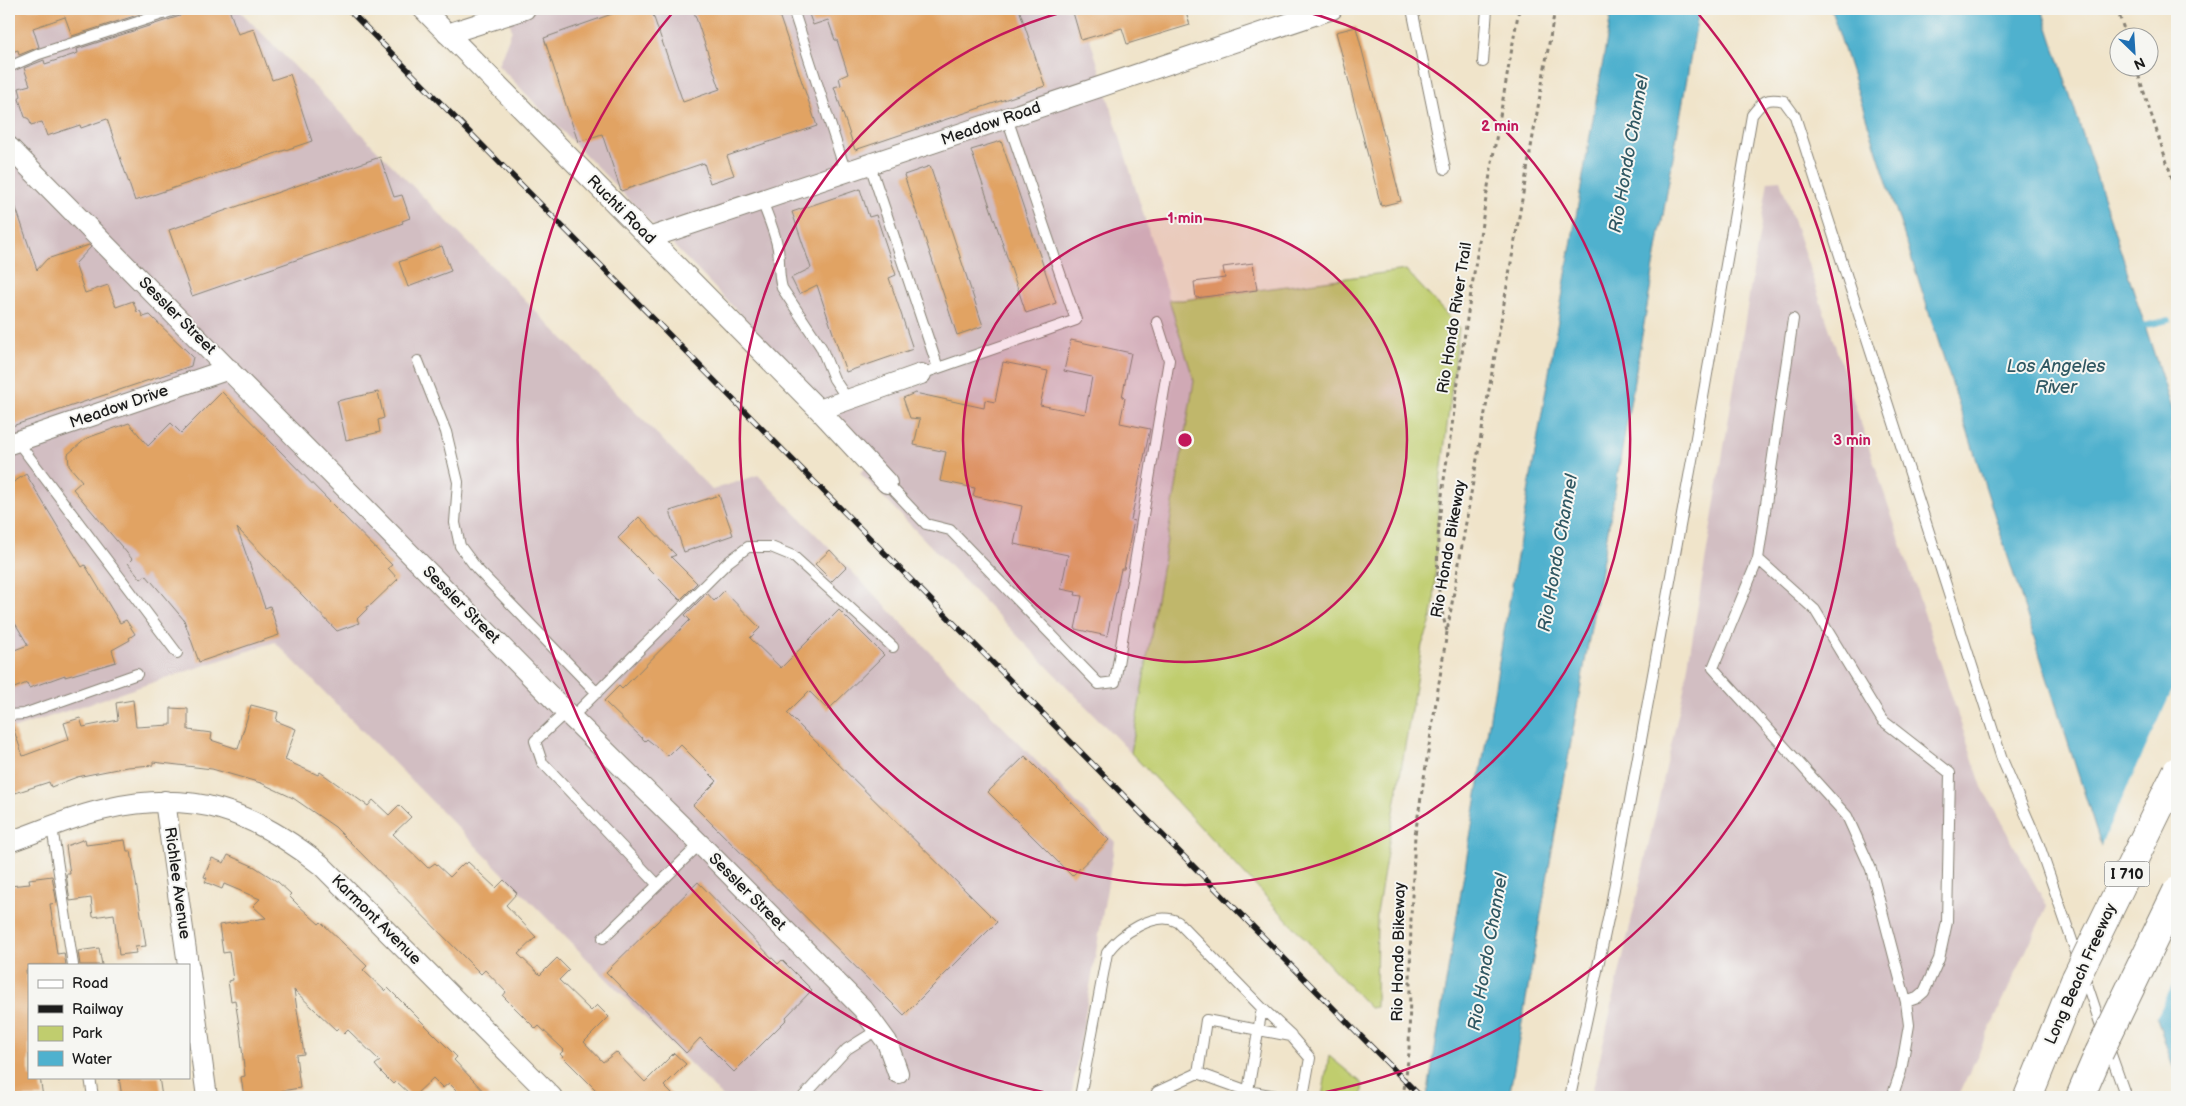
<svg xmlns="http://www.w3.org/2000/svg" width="2186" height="1106" viewBox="0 0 2186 1106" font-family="'Balsamiq Sans',sans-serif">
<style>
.industrial{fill:#d2bec2}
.green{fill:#c0cd6e;stroke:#6e7445}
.water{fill:#4fb1ce;stroke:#366675}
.pier{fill:#f0e4ca}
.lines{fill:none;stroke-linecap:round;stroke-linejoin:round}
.stream{stroke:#4fb1ce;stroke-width:5.5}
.building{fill:#e1a364}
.service-casing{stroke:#868073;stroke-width:12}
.minor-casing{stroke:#868073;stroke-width:22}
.motorway-casing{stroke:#868073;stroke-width:30}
.path{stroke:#868073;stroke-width:3;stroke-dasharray:4 4;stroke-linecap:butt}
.service{stroke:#fff;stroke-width:10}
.minor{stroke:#fff;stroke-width:20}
.motorway{stroke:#fff;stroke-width:28}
.rail-casing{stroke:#1c1c1c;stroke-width:5.5}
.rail{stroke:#f6f6f2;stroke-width:4;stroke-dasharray:11;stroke-linecap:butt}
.motorway-bridge-casing{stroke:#868073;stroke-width:30;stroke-linecap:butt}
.motorway-bridge{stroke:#fff;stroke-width:28}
.ring{fill:none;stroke:#c2185b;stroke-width:2.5}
.labels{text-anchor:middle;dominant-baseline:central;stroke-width:4;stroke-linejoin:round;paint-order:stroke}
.shield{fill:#f6f6f2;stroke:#5d5d5c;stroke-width:1}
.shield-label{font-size:15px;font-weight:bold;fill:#1c1c1c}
.street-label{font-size:16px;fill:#1c1c1c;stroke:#f6f6f2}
.water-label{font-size:18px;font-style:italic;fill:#305863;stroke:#f6f6f2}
.centre{fill:#c2185b;stroke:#f6f6f2;stroke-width:2.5}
.ring-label{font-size:15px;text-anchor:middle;font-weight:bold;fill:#c2185b;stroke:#f6f6f2;stroke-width:4;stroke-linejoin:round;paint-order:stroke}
</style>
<rect width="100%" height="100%" fill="#f6f6f2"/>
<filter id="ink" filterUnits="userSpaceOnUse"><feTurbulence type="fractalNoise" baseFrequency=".02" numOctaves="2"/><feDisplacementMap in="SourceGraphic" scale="10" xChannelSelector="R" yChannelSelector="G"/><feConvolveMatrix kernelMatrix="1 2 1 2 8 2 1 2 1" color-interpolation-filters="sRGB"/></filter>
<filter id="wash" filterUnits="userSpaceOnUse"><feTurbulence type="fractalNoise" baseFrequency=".0096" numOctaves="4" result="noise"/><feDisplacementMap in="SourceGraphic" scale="20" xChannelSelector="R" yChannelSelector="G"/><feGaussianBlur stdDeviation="1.12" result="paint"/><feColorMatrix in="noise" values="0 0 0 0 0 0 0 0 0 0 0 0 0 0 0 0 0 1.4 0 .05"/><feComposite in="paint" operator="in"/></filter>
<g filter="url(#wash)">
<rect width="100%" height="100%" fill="#f0e4ca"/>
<path class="industrial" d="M9 9H238L712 490 758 475 1115 842 1071 1097H723L275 642 9 730Z
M505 9H1081L1194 381 1131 753 860 473 878 456 498 65 512 30Z
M1780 180 1982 787 2047 906 1958 1097H1591L1684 689 1768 181Z"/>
<path class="green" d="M1406 270 1459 328 1439 491 1434 605 1430 624 1422 645 1377 913 1376 1007 1370 1008 1131 753 1194 381 1169 300H1183Z
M1329 1056 1363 1084 1361 1097H1322Z"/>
<path class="water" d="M1612 9H1699L1509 1097H1427L1505 626Z
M1831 9H2042L2177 424V1080Z"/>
<path class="pier" d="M2177 680V975L2155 1021 2099 849Z"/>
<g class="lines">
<path class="stream" d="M2139 327 2169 320"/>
</g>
<g id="blocks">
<path class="building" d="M9 9H156L72 36 65 17 33 28 39 47 19 55 18 50 9 53Z
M185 9H229L238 34 254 29 272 80 290 74 312 141 135 201 107 119 81 128 80 125 47 136 42 122 31 125 29 119 25 117 19 99 21 96 19 88 30 85 24 68 44 60 45 64 78 53 77 49 180 16Z
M626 9H651L683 102 720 89 693 9H777L817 126 727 156 734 175 710 183 704 163 621 191 602 134 578 142 544 38Z
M807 9H1019L1045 86 855 150 834 87 841 85 839 78 848 74 837 40H835L828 20 813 25Z
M1072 9H1185L1190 25 1127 44 1122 28 1081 40Z
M1356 27 1401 201 1381 206 1336 32Z
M1001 141 1056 303 1026 313 971 150Z
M380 157 394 197 402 195 410 218 402 221 403 223 192 296 169 230Z
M930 166 983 326 957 335 904 175Z
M860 189 869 217 876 215 896 275 889 278 913 349 846 372 817 285 799 294 791 278 811 268 792 212Z
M9 193H11L37 270 47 259 89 245 91 247 75 264 85 293 108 285 116 307 133 301 137 312 140 311 143 317 150 315 193 357 191 366 9 427Z
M442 246 451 271 408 287 399 262Z
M1253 263 1257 290 1196 298 1194 282 1225 278 1223 267Z
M1071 340 1131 353 1122 397 1125 398 1120 423 1150 429 1131 520 1134 521 1124 569H1121L1107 636 1075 629 1082 596 1075 595 1076 592 1061 589 1068 555 1014 544 1022 506 973 496 975 488 940 481 946 452 914 445 920 419 910 418 903 398 915 393 984 408 985 400 995 402 1003 362 1048 371 1040 405 1085 414 1092 377 1064 371Z
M222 392 392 565 388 568 398 579 371 605 366 607 367 609 357 619 359 623 337 631 237 528 265 608 270 606 279 635 199 662 184 620 146 575 141 579 128 563 132 559 73 489 82 481 69 466 68 454 87 438 129 423 148 446 171 423 181 433Z
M378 392 384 418 378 420 380 432 346 440 337 401Z
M26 474 82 567 85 565 120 623 126 620 135 634 129 638 130 640 112 650 116 662 65 677V675L29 688 27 683 9 690V652L28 645 9 613V485Z
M719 495 733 535 684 552 670 511Z
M639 517 676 555 671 557 697 583 680 600 618 538Z
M830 550 846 567 832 581 815 564Z
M724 591 760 628 750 638 781 668 839 610 884 655 828 710 809 691 787 713 997 922 904 1015 693 805 717 781 680 744 668 756 647 739 645 741 604 701 619 686 622 689 690 620 685 615 707 593 714 601Z
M133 700 136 727 171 725V708L188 709V730L212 733 211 740 238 749 251 705 278 712 276 721 296 729 285 760 318 775 320 772 368 806 373 800 389 815 399 805 411 817 393 834 428 868 435 863 450 877 464 863 466 864 468 862 496 888 504 880 517 893 506 905 536 937 518 954 540 975 557 958 569 970 559 980 591 1011 597 1005 609 1017 584 1042 603 1062 616 1052 645 1082 674 1053 686 1064 664 1086 675 1097H603L560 1054 564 1050 539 1026 536 1029 503 996 506 992 485 970 481 974 335 827 293 798 261 783 212 769 153 762V765L127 767 77 777 51 787 49 782 9 795V723L11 722 23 756 69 739 64 723 80 718 83 727 118 720 116 703Z
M1025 756 1109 840 1072 876 988 792Z
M85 839 86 845 125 840 127 851H131L146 946 135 947 136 953 119 955 114 914 93 917 91 898 70 901 66 874H70L66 846Z
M228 855 255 867 278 882 291 894 289 896 298 905 319 924 321 922 367 966 363 970 385 991 388 988 457 1057 454 1060 489 1097H463L449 1083 443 1088 433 1078 413 1097 396 1081 393 1084 381 1072 375 1065 380 1061 348 1030 344 1034 338 1028 336 1030 294 990 304 1054 296 1055 300 1088 281 1091 282 1097H244L241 1077 245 1076 240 1031 235 1000 231 1001 228 981 233 980 229 952 223 953 219 925 266 918 253 906 260 899 224 884 222 889 205 882 207 878 204 877 212 858 224 863Z
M52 876 57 903 50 904 57 954 64 953 66 965H29V970H26L29 999V1077H40L43 1097H9V886L30 884 29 879Z
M698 882 778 964 782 960 812 990 786 1017 787 1019 734 1072 700 1038 686 1053 606 972Z
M99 948 102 965H80L78 951Z
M119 1077H159L162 1097H122Z"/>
</g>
</g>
<g filter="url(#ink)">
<use href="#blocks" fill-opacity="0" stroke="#868073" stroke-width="1"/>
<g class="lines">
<defs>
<path id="service" d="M793 9 846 173
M1412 9 1445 169
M1483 62 1487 9
M9 67 39 54 178 9
M870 165 938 368
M762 201C768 217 775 232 778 249 780 263 778 275 782 288L821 347 834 379 848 400
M418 361 446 432 458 482 455 523 460 546 477 569 597 693
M921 374 1076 320 1007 118
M17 441 177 653
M887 483 926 524 950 530 1099 684 1115 682 1169 360 1157 322
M1758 559 1793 319
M566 712 535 741 542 762 657 884
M9 715 24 714 137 674
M572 717 728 562 748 547H771L793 556 893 647
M52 827 73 965
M603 938 700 844
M2084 975 2103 1032
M1262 1008 1291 1035
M2108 1046 2126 1097
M1198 1073 1206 1020 1291 1036 1310 1058 1303 1097
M90 1077 93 1097
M803 1097 847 1049 879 1029
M1080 1097 1107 953C1119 934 1156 910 1178 922L1262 1008 1247 1097
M1156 1097 1157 1092 1198 1073 1248 1091 1282 1097
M1570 1097 1611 905 1694 449 1752 115C1763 101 1766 97 1784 101L1795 116 2002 759 2039 845 2079 961
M1892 1097 1901 1071 1909 1025 1906 1002 1871 869 1847 816 1713 668 1758 559 1815 610 1882 720 1950 773 1947 922 1939 959 1924 992 1917 998 1906 1002"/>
<path id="minor" d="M423 9 819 410
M447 34 525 9
M9 147 566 712 700 844 863 1009 887 1042 898 1073
M649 238 1332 9
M9 444 229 369
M887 483 819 410 921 374
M165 801 188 965
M9 842C41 831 73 816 106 809 194 789 252 811 321 865L552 1097
M189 967 207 1097"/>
<path id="motorway" d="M2028 1097 2076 978
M2080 1097 2099 1053"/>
</defs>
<use href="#service" class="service-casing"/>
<use href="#minor" class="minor-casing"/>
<use href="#motorway" class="motorway-casing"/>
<path class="path" d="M2117 9 2127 38
M2136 68 2177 193
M1447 631C1426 563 1445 480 1454 411 1472 276 1495 142 1519 9
M1403 1097 1409 1053 1411 916 1415 835 1447 632 1555 9"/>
<use href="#service" class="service"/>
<use href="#minor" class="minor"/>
<use href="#motorway" class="motorway"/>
<defs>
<path id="rail" d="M348 9 1421 1097"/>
</defs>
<use href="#rail" class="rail-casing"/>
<use href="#rail" class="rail"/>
<defs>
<path id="motorway-bridge" d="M2076 978 2177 771
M2099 1053 2177 891"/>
</defs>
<use href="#motorway-bridge" class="motorway-bridge-casing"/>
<use href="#motorway-bridge" class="motorway-bridge"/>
</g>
</g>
<circle cx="1185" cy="440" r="222" fill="#c2185b" fill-opacity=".12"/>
<g class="ring">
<circle cx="1185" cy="440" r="222"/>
<path d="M1296 9A445 445 0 1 1 1074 9"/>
<path d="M1069 1097A667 667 0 0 1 674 11M1696 11A667 667 0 0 1 1301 1097"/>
</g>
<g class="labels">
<rect class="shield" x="2104.5" y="861.5" width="45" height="25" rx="4"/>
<g class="shield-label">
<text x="2127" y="874">I 710</text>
</g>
<g class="street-label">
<text transform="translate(991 124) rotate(-19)">Meadow Road</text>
<text transform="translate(621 210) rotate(45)">Ruchti Road</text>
<text transform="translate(177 316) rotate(45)">Sessler Street</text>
<text transform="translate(1455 318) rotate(-81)">Rio Hondo River Trail</text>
<text transform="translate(119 407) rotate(-19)">Meadow Drive</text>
<text transform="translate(1449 549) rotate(-80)">Rio Hondo Bikeway</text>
<text transform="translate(461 605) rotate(45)">Sessler Street</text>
<text transform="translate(177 883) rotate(82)">Richlee Avenue</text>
<text transform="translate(747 892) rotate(45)">Sessler Street</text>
<text transform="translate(376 920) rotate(45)">Karmont Avenue</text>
<text transform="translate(1399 952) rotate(-89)">Rio Hondo Bikeway</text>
<text transform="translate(2081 974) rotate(-66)">Long Beach Freeway</text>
</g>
<g class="water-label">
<text transform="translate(1629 154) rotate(-80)">Rio Hondo Channel</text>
<text x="2056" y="366">Los Angeles<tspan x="2056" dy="21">River</tspan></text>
<text transform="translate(1558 553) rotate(-80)">Rio Hondo Channel</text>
<text transform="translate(1488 952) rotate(-80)">Rio Hondo Channel</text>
</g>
</g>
<circle cx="1185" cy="440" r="8" class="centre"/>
<g class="ring-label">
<text x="1500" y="131">2 min</text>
<text x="1185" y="223">1 min</text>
<text x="1852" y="445">3 min</text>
</g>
<rect width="2186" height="1106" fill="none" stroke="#f6f6f2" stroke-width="30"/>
<rect x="28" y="964" width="162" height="115" fill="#f6f6f2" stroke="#9f9f9c"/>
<rect x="38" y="980" width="25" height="8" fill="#ffffff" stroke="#9f9f9c"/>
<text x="72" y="988" font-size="15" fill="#1c1c1c">Road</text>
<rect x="38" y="1005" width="25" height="8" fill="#1c1c1c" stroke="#9f9f9c"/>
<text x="72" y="1014" font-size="15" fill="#1c1c1c">Railway</text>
<rect x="38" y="1026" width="25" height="15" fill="#c0cd6e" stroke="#9f9f9c"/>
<text x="72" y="1038" font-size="15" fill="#1c1c1c">Park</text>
<rect x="38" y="1051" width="25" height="15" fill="#4fb1ce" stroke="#9f9f9c"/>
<text x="72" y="1064" font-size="15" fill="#1c1c1c">Water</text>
<g transform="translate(2134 52) rotate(155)"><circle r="24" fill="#f6f6f2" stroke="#9f9f9c"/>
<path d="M0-4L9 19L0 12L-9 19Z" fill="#1f6fb2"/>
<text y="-8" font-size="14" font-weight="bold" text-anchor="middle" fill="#1c1c1c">N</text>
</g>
</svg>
